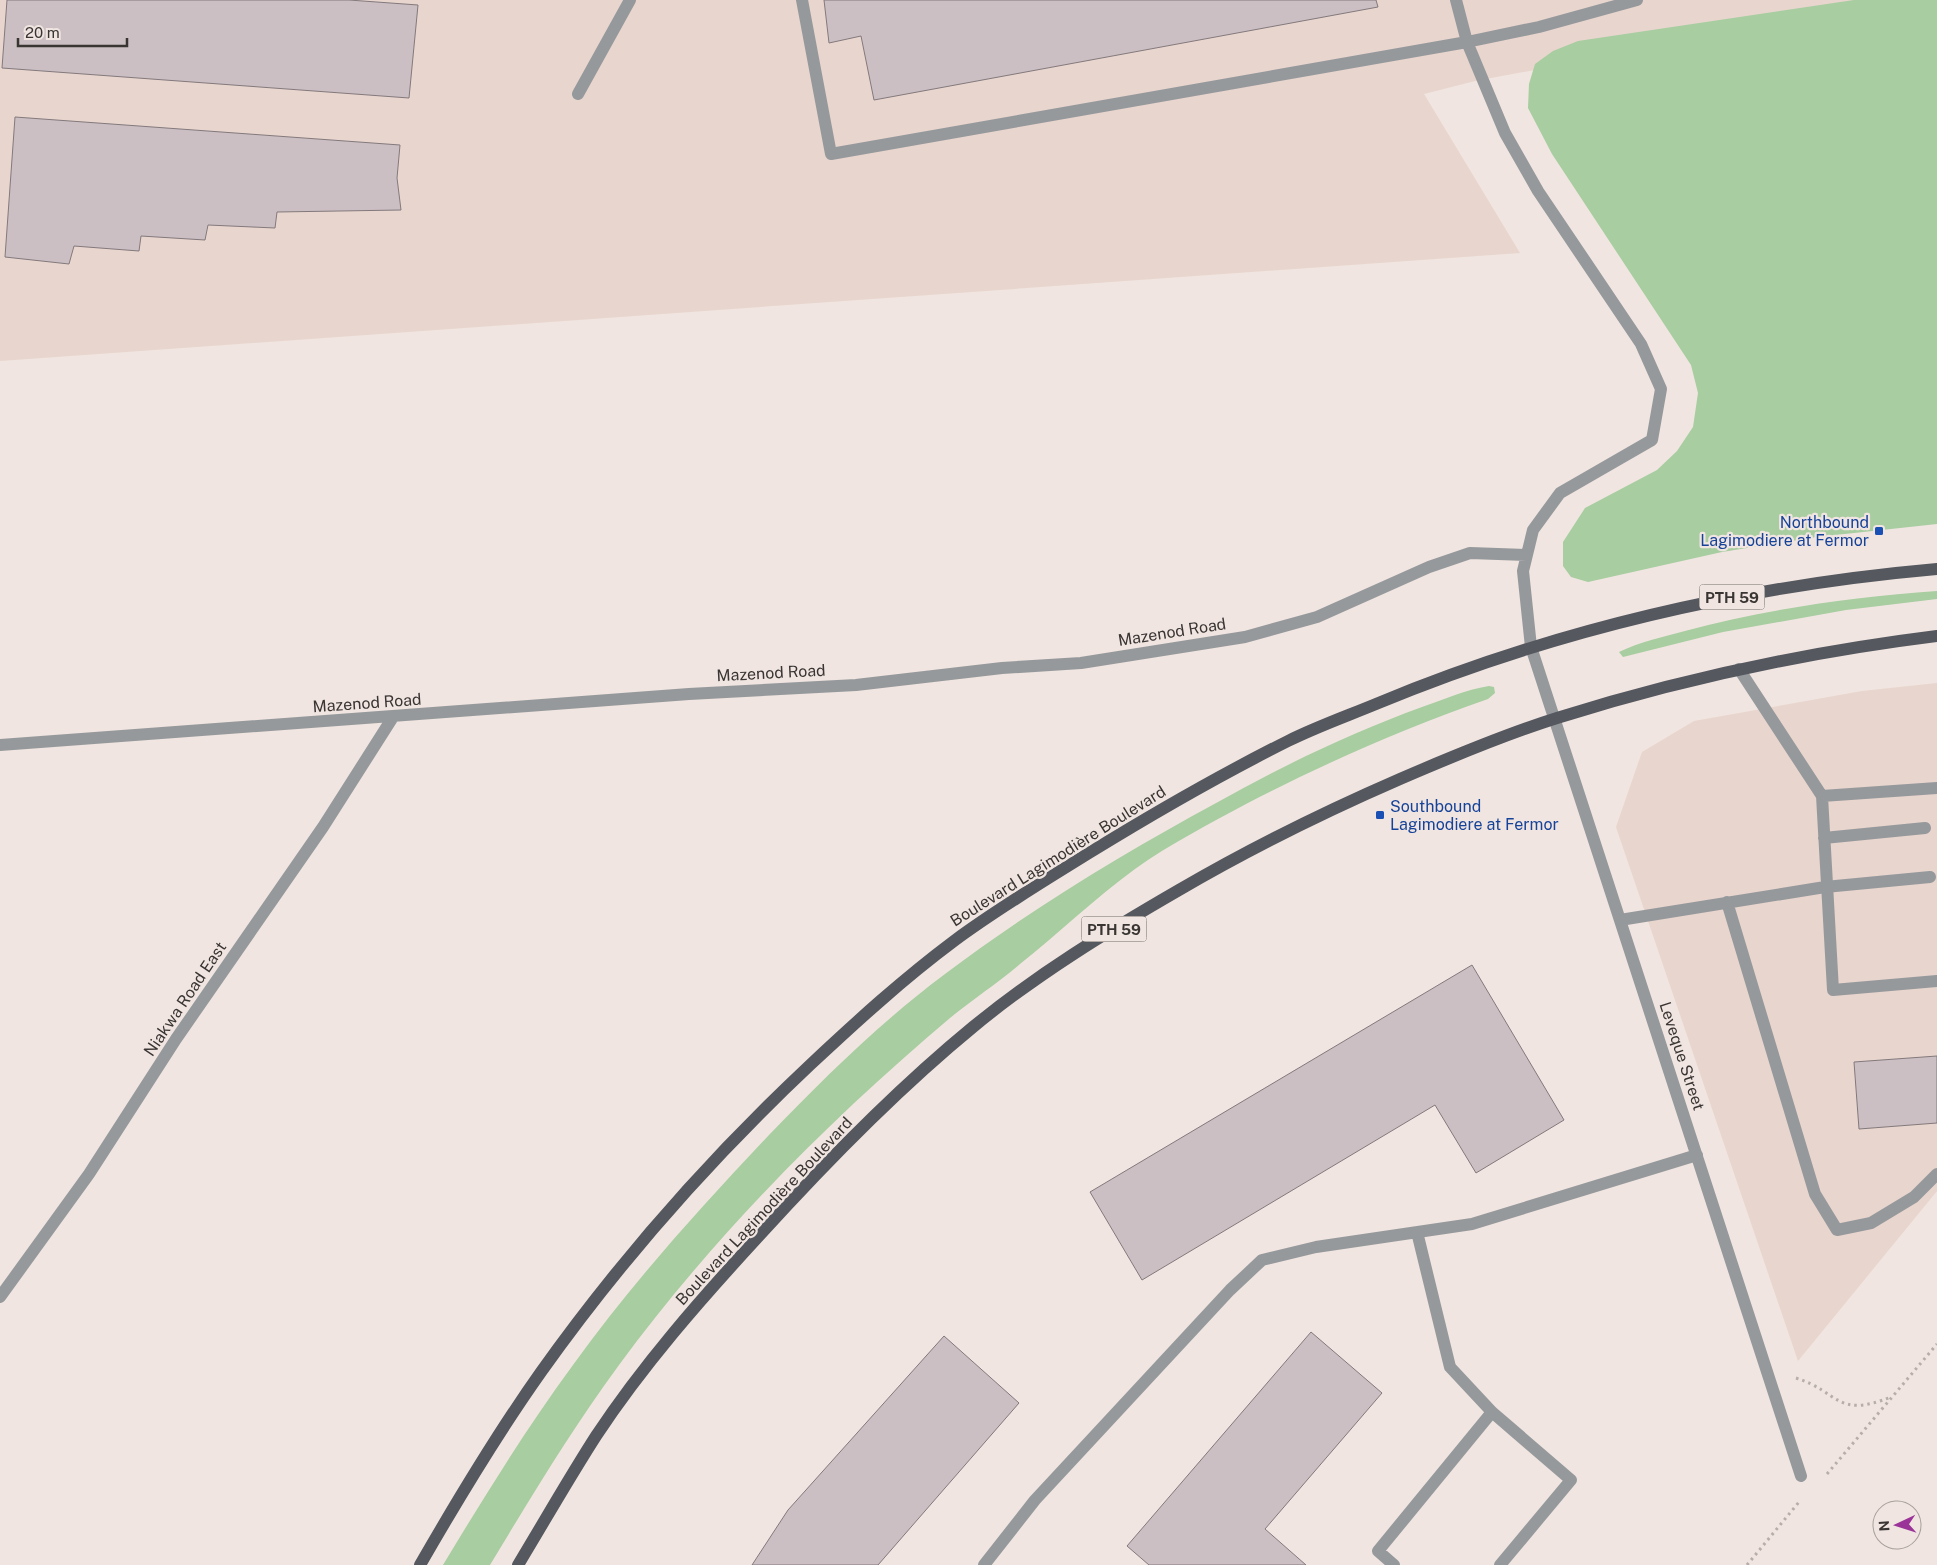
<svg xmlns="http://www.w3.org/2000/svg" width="1937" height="1565" viewBox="0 0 1937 1565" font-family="'Public Sans',sans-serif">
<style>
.built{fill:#e8d5ce}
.green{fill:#a7cda0}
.building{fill:#cbbfc3;stroke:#83797c}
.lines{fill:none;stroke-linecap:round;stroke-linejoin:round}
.path{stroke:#b7aeaa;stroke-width:3;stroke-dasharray:2.5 4;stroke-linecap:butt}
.lane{stroke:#96999c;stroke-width:12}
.street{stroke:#96999c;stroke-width:12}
.primary{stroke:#55585f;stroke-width:12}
.transit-dot{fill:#1a4fb4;stroke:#f0e5e0;stroke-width:2}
.labels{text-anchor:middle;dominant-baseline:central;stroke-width:4.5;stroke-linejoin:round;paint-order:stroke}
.shield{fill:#f0e5e0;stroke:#706a67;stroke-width:1}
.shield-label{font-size:15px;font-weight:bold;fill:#393533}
.transit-label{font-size:16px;fill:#164399;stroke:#f0e5e0;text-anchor:end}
.street-label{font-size:16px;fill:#393533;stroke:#f0e5e0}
</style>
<rect width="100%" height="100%" fill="#f0e5e0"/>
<path class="built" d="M0 0H1913L1475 81 1424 94 1520 253 0 361Z
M1937 683V1191L1798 1361 1616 827 1642 752 1694 721 1862 691Z"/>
<path class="green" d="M1854 0H1937V524L1817 537 1722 552 1588 582 1571 577 1563 566V542L1585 508 1657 470 1677 451 1693 427 1698 393 1691 365 1552 154 1528 108 1529 84 1535 64 1553 51 1578 41Z
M1937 591V599L1846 610 1723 632 1623 657 1619 652C1640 642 1662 637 1685 631 1766 609 1853 597 1937 591Z
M1489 686 1494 687 1495 693 1488 699C1405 728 1325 763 1246 804 1209 824 1170 844 1135 869 1095 898 1059 933 1020 964 998 983 973 999 950 1018 829 1120 713 1237 619 1365 572 1429 531 1497 490 1565H443C484 1497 526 1429 573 1365 632 1283 700 1208 769 1135 824 1078 882 1021 945 974 1031 909 1124 853 1218 802 1284 765 1351 733 1422 707 1445 699 1465 690 1489 686Z"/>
<path class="building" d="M7 0H349L418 5 409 98 2 68Z
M824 0H1376L1378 7 874 100 861 36 829 43Z
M15 117 400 145 397 178 401 210 277 212 275 228 208 225 205 240 141 236 139 251 74 246 69 264 5 257Z
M1472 965 1564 1120 1476 1173 1435 1105 1142 1280 1090 1192Z
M1937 1056V1123L1859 1129 1854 1062Z
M1311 1332 1382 1393 1265 1529 1306 1565H1149L1127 1546Z
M944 1336 1019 1403 878 1565H752L788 1510Z"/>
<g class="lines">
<path class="path" d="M1796 1378C1840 1392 1836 1419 1891 1397
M1827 1474 1937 1344
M1747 1565 1799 1502"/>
<path class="lane" d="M802 0 831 154 1467 42 1456 0
M1637 0 1539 27 1467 42 1505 133 1538 191 1641 344 1661 389 1652 440 1560 493 1533 530 1523 571 1531 647 1801 1476
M1739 669 1822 796 1833 990 1937 981
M0 745 689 694 856 685 1002 668 1081 663 1245 637 1317 617 1429 567 1470 553 1527 555
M1822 796 1937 788
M1824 838 1925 828
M1727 902 1815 1194 1837 1230 1871 1223 1914 1197 1937 1174
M1620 920 1825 887 1930 877
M1417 1232 1450 1367 1492 1412 1571 1480 1500 1565
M0 1297 89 1174 176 1039 323 827 393 717
M984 1565 1035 1500 1230 1290 1262 1260 1316 1247 1472 1224 1697 1155
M1394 1565 1378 1551 1492 1412"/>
<path class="street" d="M578 94 630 0"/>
<path class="primary" d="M420 1565C458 1499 497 1434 541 1372 620 1261 711 1158 810 1065 856 1022 903 979 954 941 997 909 1044 881 1089 853 1154 813 1220 775 1288 741 1316 727 1347 716 1376 704 1554 630 1744 586 1937 569
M518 1565C544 1522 569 1478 596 1436 643 1365 700 1300 758 1237 825 1163 895 1091 973 1027 1036 975 1108 931 1179 890 1251 848 1324 812 1400 779 1451 757 1503 735 1557 718 1681 679 1808 652 1937 636"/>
</g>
<g class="transit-dot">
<rect x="1874" y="526" width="10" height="10" rx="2.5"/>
<rect x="1375" y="810" width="10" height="10" rx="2.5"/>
</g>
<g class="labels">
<g class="shield">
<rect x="1699.5" y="584.5" width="65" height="25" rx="4"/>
<rect x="1081.5" y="916.5" width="65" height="25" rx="4"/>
</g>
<g class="shield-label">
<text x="1732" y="597">PTH 59</text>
<text x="1114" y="929">PTH 59</text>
</g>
<g class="transit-label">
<text x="1869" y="522">Northbound<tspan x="1869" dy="18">Lagimodiere at Fermor</tspan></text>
<text x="1390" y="806" text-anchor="start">Southbound<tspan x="1390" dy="18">Lagimodiere at Fermor</tspan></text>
</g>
<g class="street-label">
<text transform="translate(1172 632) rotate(-9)">Mazenod Road</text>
<text transform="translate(771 673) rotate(-3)">Mazenod Road</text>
<text transform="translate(367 703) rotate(-4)">Mazenod Road</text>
<text transform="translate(1058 856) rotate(-32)">Boulevard Lagimodière Boulevard</text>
<text transform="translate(185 999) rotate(-56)">Niakwa Road East</text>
<text transform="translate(1682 1056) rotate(72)">Leveque Street</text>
<text transform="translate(764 1211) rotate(-47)">Boulevard Lagimodière Boulevard</text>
</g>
</g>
<g transform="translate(1897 1525) rotate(266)"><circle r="24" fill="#f0e5e0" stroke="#a79f9b"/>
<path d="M0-4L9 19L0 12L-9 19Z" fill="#9b3499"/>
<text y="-8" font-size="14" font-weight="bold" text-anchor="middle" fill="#393533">N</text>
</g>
<path d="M18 38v8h109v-8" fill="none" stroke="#393533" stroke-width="2.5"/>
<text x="25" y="38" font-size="15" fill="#393533" stroke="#f0e5e0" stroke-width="4" paint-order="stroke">20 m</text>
</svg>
